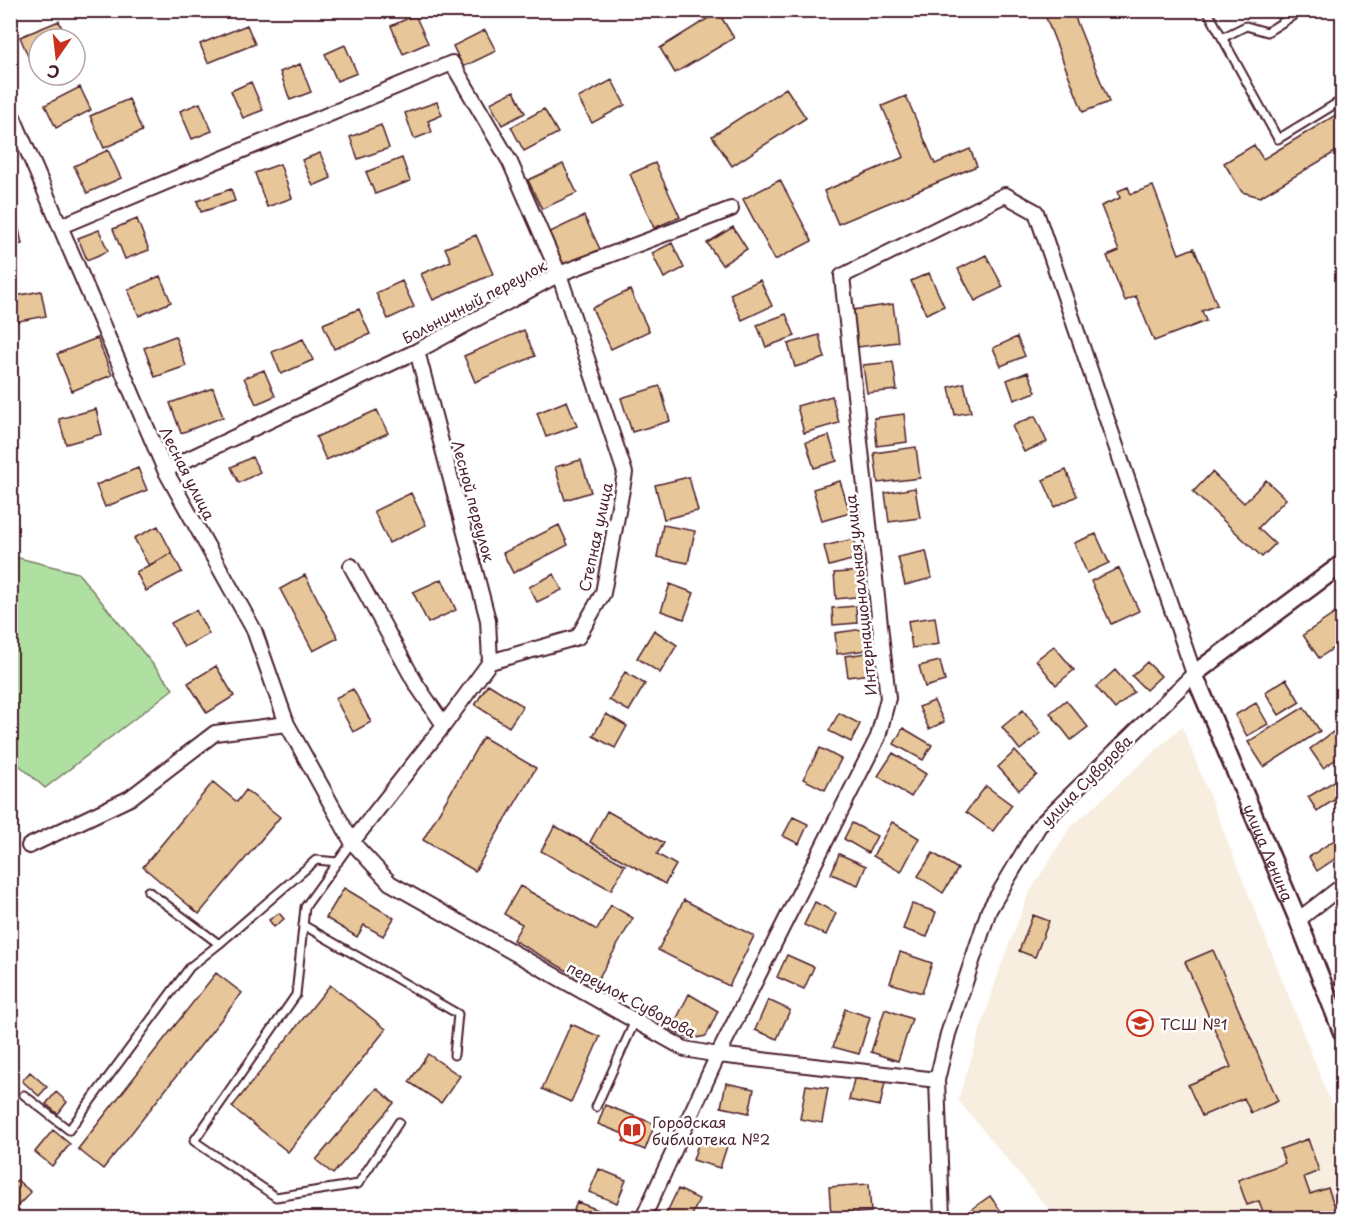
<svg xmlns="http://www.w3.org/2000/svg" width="1353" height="1229" viewBox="0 0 1353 1229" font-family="'Playpen Sans',sans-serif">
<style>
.built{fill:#f8eee0}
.green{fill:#afe0a1;stroke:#7c8066;stroke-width:1.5}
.building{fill:#e7c699;stroke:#4a1f2b;stroke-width:1.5}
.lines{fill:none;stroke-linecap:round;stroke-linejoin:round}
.service-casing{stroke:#4a1f2b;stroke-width:11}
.minor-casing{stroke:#4a1f2b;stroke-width:18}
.tertiary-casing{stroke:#4a1f2b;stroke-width:21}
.service{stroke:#fff;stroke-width:7}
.minor{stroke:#fff;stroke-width:14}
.tertiary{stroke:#fff;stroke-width:16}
.labels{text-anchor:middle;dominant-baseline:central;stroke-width:5;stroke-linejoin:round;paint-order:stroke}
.street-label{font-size:15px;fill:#4a1f2b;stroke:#fff}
.poi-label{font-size:15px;fill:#4a1f2b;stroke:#fff;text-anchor:start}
</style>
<rect width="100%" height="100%" fill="#fff"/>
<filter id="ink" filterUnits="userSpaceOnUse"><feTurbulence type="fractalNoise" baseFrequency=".0167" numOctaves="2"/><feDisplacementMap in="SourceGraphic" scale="12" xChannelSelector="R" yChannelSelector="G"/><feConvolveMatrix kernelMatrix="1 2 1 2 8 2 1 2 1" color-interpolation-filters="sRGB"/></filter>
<g filter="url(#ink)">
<path class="built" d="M1182 726 1342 1131V1218H1056L958 1100 1001 965 1029 893 1069 829Z"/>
<path class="green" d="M11 556 78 573 173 689 45 788 11 758Z"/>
<path class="building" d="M1043 10H1072L1109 102 1083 112Z
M718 12 734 38 675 73 660 48Z
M415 15 428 43 403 54 391 26Z
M59 21 66 39H39V66L33 68 20 37Z
M247 25 255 44 208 63 200 44Z
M485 30 496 51 463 67 453 46Z
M345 45 357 73 337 81 325 54Z
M300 64 311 92 290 100 280 72Z
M612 80 625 105 592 123 578 98Z
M251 82 263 110 243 118 231 91Z
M80 87 91 110 56 128 45 105Z
M786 88 806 118 732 166 712 136Z
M514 91 525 113 502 125 490 103Z
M906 96 935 164 970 149 977 166 838 224 824 191 904 157 882 106Z
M129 99 142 131 104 148 90 116Z
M437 102 442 115 428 121 432 132 414 139 405 113Z
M200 103 212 131 192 139 180 111Z
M544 109 558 133 524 151 511 127Z
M1342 111V148L1260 197 1242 192 1224 163 1254 145 1263 159Z
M381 125 389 148 358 159 350 137Z
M108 150 121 178 87 193 74 166Z
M320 153 331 178 313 186 302 160Z
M402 158 410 181 375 194 366 172Z
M655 163 680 217 654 228 630 174Z
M280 164 292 198 267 207 255 173Z
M563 164 577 193 542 209 528 180Z
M780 180 812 241 775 260 743 199Z
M1153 186 1179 254 1194 248 1217 305 1202 311 1206 321 1154 341 1136 296 1125 301 1107 256 1119 251 1101 206 1120 198 1118 191 1128 187 1131 194Z
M231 189 235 201 201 212 197 201Z
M15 210 22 244 10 247V211Z
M584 216 600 249 565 267 548 233Z
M137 219 149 250 125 259 113 229Z
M733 227 747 249 722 265 707 243Z
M99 230 108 251 87 260 78 238Z
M476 235 493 274 433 300 421 274 451 261 445 248Z
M672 243 684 268 664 278 652 253Z
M986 255 1003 287 975 301 958 269Z
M929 273 944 306 926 314 911 281Z
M160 276 171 302 139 316 128 290Z
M760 280 772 306 742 320 730 294Z
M402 281 414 307 388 319 376 293Z
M630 290 649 331 611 349 592 308Z
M41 291 46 316 14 322 10 305V297Z
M893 304 898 342 858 347 853 310Z
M359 309 370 334 334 349 323 324Z
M786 314 795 336 766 347 757 325Z
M524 330 535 356 475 382 464 356Z
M819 335 825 358 795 367 788 344Z
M175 336 186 366 155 377 144 348Z
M1017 337 1025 356 1001 366 993 348Z
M97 338 112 375 72 391 57 354Z
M303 339 313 360 281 374 272 352Z
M893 362 897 390 867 393 863 365Z
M264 370 275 396 256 404 244 378Z
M1028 372 1036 392 1014 400 1007 380Z
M964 383 971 412 955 415 949 387Z
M660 386 670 421 632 432 621 398Z
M213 388 223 417 181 433 170 403Z
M832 396 839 423 804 433 797 406Z
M567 401 577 426 546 437 537 413Z
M96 409 102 434 66 444 59 419Z
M377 410 388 433 326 460 316 437Z
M904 414 907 442 877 446 874 418Z
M1035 416 1047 442 1024 452 1012 426Z
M829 436 837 461 814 468 806 442Z
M916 447 920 478 878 483 874 453Z
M252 457 260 472 239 483 231 467Z
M581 460 591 492 565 500 555 467Z
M138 468 147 490 105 507 96 485Z
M1066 470 1077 496 1055 507 1043 480Z
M1212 472 1244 503 1266 480 1286 499 1258 528 1275 544 1262 557 1193 492Z
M689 477 698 511 664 519 655 485Z
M840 481 850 513 822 521 813 489Z
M915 488 920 518 889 522 885 493Z
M411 493 426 525 389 543 374 511Z
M559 525 568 545 513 573 503 553Z
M663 525 695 531 688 563 657 557Z
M158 526 172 553 149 566 134 538Z
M1096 534 1109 563 1087 573 1074 543Z
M854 539 859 558 829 566 824 546Z
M926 551 932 578 905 585 898 557Z
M172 553 182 572 146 591 136 572Z
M1119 568 1139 611 1111 624 1091 581Z
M862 571 864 596 836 599 834 573Z
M554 574 562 590 537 602 529 587Z
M305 575 338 638 313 651 280 589Z
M442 579 456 610 428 623 413 592Z
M670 584 694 593 684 619 661 611Z
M856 606 857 623 833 625 832 608Z
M196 610 209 634 184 647 171 623Z
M1337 612 1342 620V642L1319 658 1303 635Z
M935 617 939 644 912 648 908 621Z
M863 629 866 650 837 654 835 633Z
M654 630 677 645 660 673 637 658Z
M1054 646 1074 670 1056 685 1036 660Z
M867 653 870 674 848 677 845 656Z
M940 661 945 681 925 687 919 666Z
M1147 662 1161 676 1146 690 1132 676Z
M216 666 234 696 207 713 188 683Z
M1115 670 1134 692 1115 709 1096 687Z
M625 672 645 684 629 711 609 700Z
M1286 679 1300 702 1279 715 1265 692Z
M488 684 523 706 509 727 475 705Z
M353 689 371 722 353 732 335 698Z
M1066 700 1088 727 1071 740 1050 713Z
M934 701 944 722 929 729 919 707Z
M1256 703 1268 724 1247 736 1235 715Z
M1304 707 1320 731 1264 767 1248 742Z
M1023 710 1041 733 1020 750 1002 727Z
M839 713 860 724 851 742 829 731Z
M606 714 627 726 615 748 593 736Z
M1340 727 1342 731V755L1323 768 1310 749Z
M903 728 932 745 923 760 894 744Z
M483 737 536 768 475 871 423 840Z
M820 748 841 759 825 790 803 779Z
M1015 751 1037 775 1019 790 998 767Z
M893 753 926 774 911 797 878 776Z
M1336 780 1342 791V795L1317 811 1308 797Z
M213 782 237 802 246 790 280 817 199 914 143 867Z
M986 786 1012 805 993 831 966 812Z
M607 811 664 843 657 854 676 865 665 884 590 842Z
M793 817 808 824 799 844 783 836Z
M892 822 919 838 901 872 873 856Z
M852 823 877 836 868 853 844 839Z
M555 826 625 865 611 890 541 851Z
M1342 835V854L1317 871 1309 857Z
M933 853 958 869 943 893 918 876Z
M839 854 866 866 858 885 831 874Z
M520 886 597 930 611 905 633 918 594 986 513 940 522 924 504 914Z
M344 888 394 918 383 936 364 925 357 937 326 918Z
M684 900 754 936 729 986 658 950Z
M815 902 836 913 826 935 804 925Z
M912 904 936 912 927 937 903 929Z
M279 913 284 919 274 927 269 920Z
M1033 915 1049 921 1035 957 1019 951Z
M1213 950 1278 1101 1251 1113 1244 1098 1202 1116 1188 1085 1231 1067 1185 962Z
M900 952 932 963 922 993 890 983Z
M787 955 814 967 804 989 777 977Z
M216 973 242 993 103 1169 78 1149Z
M330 985 386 1029 288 1152 232 1107Z
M689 994 718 1011 706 1036 690 1039 671 1030Z
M768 1000 790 1010 777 1039 755 1030Z
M845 1009 870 1017 859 1054 833 1047Z
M885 1009 912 1019 898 1061 871 1052Z
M571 1024 600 1037 571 1102 542 1089Z
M428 1054 460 1076 441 1103 409 1082Z
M30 1072 47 1087 39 1096 22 1081Z
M855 1075 885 1082 880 1106 849 1100Z
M726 1083 754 1089 749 1113 721 1107Z
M806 1085 828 1088 822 1123 800 1119Z
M377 1088 394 1103 333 1174 316 1160Z
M56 1092 67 1102 58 1114 46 1104Z
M605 1105 655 1124 645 1150 623 1141 626 1135 598 1124Z
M53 1130 70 1144 52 1166 35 1152Z
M701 1135 728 1143 720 1168 693 1160Z
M1308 1139 1319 1171 1304 1177 1310 1194 1328 1188 1339 1218H1261L1265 1217 1259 1201 1247 1205 1238 1180 1285 1163 1280 1149Z
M599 1169 626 1180 617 1203 589 1192Z
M17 1180 31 1192 10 1214V1187Z
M869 1184 871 1212 831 1215 829 1187Z
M678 1189 699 1199 691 1218H676L666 1214Z
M990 1196 1006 1218H970L966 1213Z
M577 1202 612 1215 611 1218H571Z"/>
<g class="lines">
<defs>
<path id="service" d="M1207 10 1278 139 1342 100
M1222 38 1246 26 1267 32 1302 10
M352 842 305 907 296 995 194 1141 276 1197 358 1184 399 1122
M148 891 219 944 316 860 338 862
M303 925 458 1014 454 1055
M24 1095 69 1130 190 967 219 944
M596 1107 635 1021"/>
<path id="minor" d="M10 110 165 470 254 630 287 724 352 842 390 883 685 1049 718 1055 937 1080
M61 226 452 63 510 162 559 274 625 473 603 593 578 637 490 662 444 725 352 842
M417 351 488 620 490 662
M165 470 417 351 559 274 731 209
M351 566 416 684 444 725
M29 846 130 798 215 733 287 724
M1298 920 1342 886
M643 1218 718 1055 878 737 888 698 842 276 1005 195 1036 212 1194 674 1039 826 989 910 948 1034 937 1080 942 1218"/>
<g id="tertiary">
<path id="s1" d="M1342 564 1194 674 1298 920 1342 1032"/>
</g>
</defs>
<use href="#service" class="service-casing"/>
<use href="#minor" class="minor-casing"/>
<use href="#tertiary" class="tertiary-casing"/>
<use href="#service" class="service"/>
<use href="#minor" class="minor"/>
<use href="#tertiary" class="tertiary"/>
</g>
</g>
<defs>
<symbol id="school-ring" viewBox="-11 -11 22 22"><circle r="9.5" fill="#fff" stroke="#c8321e" stroke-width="1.5"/><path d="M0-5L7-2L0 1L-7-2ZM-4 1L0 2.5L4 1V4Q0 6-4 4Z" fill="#c8321e"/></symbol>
<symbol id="library-ring" viewBox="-11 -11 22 22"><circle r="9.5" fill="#fff" stroke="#c8321e" stroke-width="1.5"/><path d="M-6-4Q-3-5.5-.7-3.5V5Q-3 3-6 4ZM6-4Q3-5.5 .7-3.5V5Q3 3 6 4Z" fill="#c8321e"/></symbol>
</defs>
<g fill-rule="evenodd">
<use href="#school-ring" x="1125" y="1008" width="30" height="30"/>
<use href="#library-ring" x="617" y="1115" width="30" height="30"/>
</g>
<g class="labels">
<g class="street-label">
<text transform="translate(474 301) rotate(-28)">Больничный переулок</text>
<text transform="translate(188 473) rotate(63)">Лесная улица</text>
<text transform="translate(474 501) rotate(75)">Лесной переулок</text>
<text transform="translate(595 537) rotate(-78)">Степная улица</text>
<text transform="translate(860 595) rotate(-96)">Интернациональная улица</text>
<text transform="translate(1086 780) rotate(-45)">улица Суворова</text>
<text stroke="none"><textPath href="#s1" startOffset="378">улица Ленина</textPath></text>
<text transform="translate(632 999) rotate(28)">переулок Суворова</text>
</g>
<g class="poi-label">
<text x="1160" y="1023">ТСШ №1</text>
<text x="652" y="1121">Городская<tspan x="652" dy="17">библиотека №2</tspan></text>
</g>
</g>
<rect width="1353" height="1229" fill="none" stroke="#fff" stroke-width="36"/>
<rect x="18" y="18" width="1317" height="1193" fill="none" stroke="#4a1f2b" stroke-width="2" filter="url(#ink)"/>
<g transform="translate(57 57) rotate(194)"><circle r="28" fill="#ffffff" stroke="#b7a5aa" stroke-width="1.5"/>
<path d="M0-4.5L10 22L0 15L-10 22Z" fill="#c8321e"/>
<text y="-9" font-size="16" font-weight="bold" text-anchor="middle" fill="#4a1f2b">С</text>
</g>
</svg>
